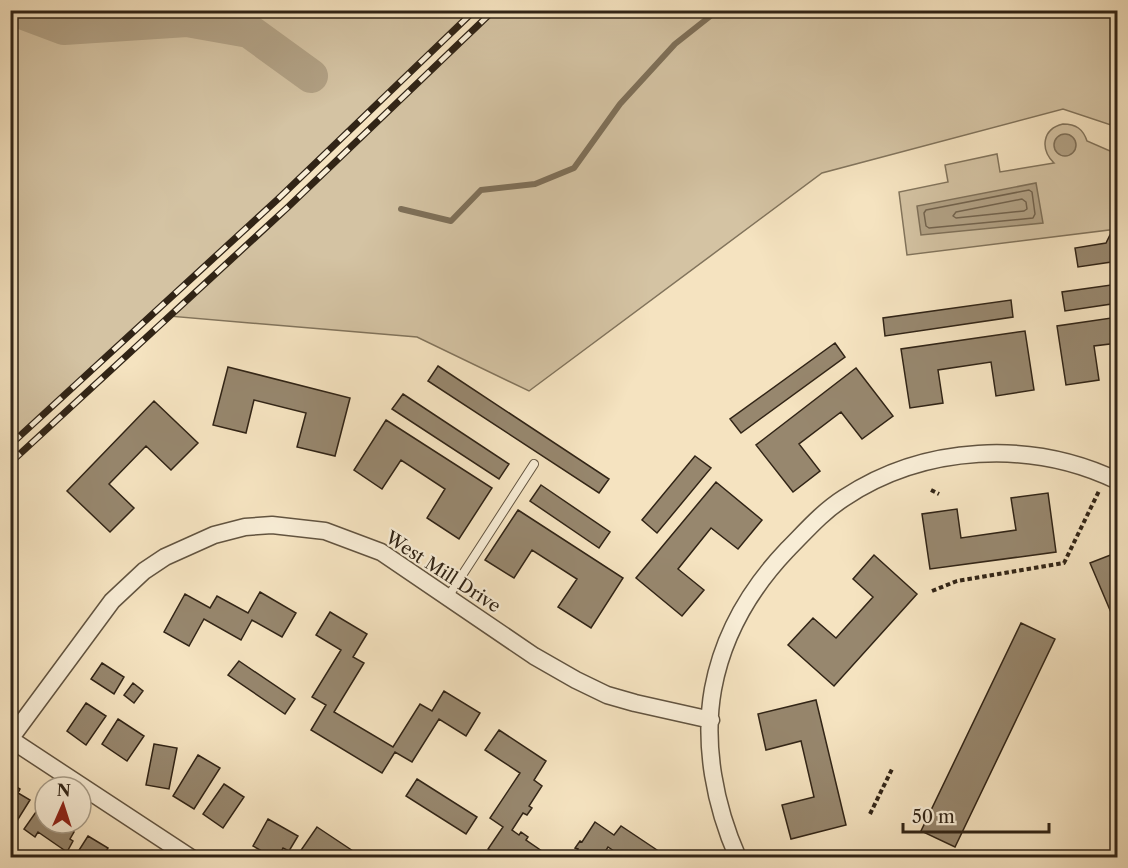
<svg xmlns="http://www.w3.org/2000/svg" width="1128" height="868" viewBox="0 0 1128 868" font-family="'Libre Caslon Text',serif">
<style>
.green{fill:#d4c3a3;stroke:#82745c;stroke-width:1.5}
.water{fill:#b2a286;stroke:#7e7059;stroke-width:1.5}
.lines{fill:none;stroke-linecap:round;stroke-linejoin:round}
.shore{stroke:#72634e;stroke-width:1.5}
.stream{stroke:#7e7059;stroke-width:6}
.river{stroke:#b2a286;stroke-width:34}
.building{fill:#97876e;stroke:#312416;stroke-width:1.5}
.service-casing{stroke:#625440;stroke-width:10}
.minor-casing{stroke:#625440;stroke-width:19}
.path{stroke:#312416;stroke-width:4;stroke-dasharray:4.5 3;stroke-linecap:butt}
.service{stroke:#f8edd6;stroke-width:8}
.minor{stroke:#f8edd6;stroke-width:16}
.rail-casing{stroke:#312416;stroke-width:7}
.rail{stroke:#f8edd6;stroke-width:4.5;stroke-dasharray:14;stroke-linecap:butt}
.labels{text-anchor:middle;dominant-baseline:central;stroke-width:4.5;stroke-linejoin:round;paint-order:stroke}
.street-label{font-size:18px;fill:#312416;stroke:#f8edd6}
</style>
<rect width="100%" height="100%" fill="#f5e3c0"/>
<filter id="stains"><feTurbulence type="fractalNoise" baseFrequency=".00333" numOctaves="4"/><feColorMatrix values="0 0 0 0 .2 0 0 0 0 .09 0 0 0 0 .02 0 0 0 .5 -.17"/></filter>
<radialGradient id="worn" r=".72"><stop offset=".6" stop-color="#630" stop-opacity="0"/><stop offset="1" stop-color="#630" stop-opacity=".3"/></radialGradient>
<path class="green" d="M11 10H475V11L278 199 11 445Z
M494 11H1117V127L1063 109 822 173 529 391 417 337 168 316 287 208Z
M1063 124C1076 124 1083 129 1087 141L1117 154V229L907 255 899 192 948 182 945 165 997 154 1000 172 1054 163C1040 149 1042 129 1063 124Z"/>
<path class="water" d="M1054 145a11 11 0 1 1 22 0a11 11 0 1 1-22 0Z
M1036 183 1043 223 921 235 917 206Z"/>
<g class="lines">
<path class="shore" d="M1029 190 1032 192 1035 214 1033 218 929 228 926 226 924 213 926 210Z
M1022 199 1026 202 1027 209 1024 211 956 218 953 216 956 212Z"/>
<path class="stream" d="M401 209 451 221 481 190 535 184 574 168 620 104 675 44 718 10"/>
<path class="river" d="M16 10 64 28 187 20 249 31 311 76"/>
</g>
<path class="building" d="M1118 234V261L1078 267 1075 248 1106 243 1110 235Z
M1118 284V303L1065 311 1062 292Z
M1011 300 1013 317 885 336 883 318Z
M1118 317V343L1094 346 1099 380 1066 385 1057 326Z
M1025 331 1034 390 996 396 991 362 938 370 943 403 910 408 901 349Z
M835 343 845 357 741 433 730 419Z
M438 366 609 479 599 493 428 381Z
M228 367 350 398 335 456 297 447 306 413 254 400 246 433 213 425Z
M856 368 893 416 862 439 841 412 799 444 820 471 793 492 756 445Z
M403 394 509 464 499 479 392 409Z
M154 401 198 443 171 470 146 446 109 484 134 508 110 532 67 491Z
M386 420 492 488 459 539 427 518 445 489 401 460 382 489 354 470Z
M695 456 711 468 657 533 642 520Z
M716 482 762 520 738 549 711 528 678 569 704 590 682 616 636 578Z
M541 485 610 532 599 548 530 501Z
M1048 493 1056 552 930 569 922 514 957 509 961 538 1016 530 1011 498Z
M518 510 623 578 591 628 558 607 577 579 532 550 514 578 485 560Z
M1118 552V629L1090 563Z
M874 555 917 594 834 686 788 645 813 618 836 638 873 597 853 579Z
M260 592 296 613 282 637 252 620 241 640 204 619 189 646 164 632 185 594 210 608 217 596 248 613Z
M330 612 367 634 353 657 364 663 334 712 393 747 420 704 432 711 444 691 480 713 466 736 439 719 412 762 395 752 382 773 311 730 326 705 312 697 341 650 316 635Z
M1021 623 1055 639 955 847 921 831Z
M239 661 295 699 285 714 228 675Z
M102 663 124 677 114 694 91 679Z
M133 683 143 691 134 703 124 695Z
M816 700 846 825 791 839 782 805 814 797 801 741 766 750 758 714Z
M86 703 106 716 86 745 67 731Z
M118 719 144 736 127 761 102 744Z
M499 730 546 761 534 780 542 786 529 806 532 808 527 815 523 813 512 830 519 835 521 832 528 837 526 840 552 858H502L488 849 503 827 490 818 520 773 485 750Z
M154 744 177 748 169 789 146 785Z
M198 755 220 768 194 809 173 796Z
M417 779 477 817 466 834 406 796Z
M10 783 20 789 18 793 30 800 15 824 10 822Z
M224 784 244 797 223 828 203 814Z
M38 809 45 814V823H59L74 832 70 839 73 841 67 852 38 832 35 837 24 829Z
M268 819 298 836 289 851 283 848 278 858H274L253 846Z
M595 822 614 835 621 826 666 856 624 858 608 847 601 858H572L578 849 575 848 580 841 582 842Z
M317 827 359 855 358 858 297 856Z
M88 836 108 848 102 858H74Z"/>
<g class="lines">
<defs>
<path id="service" d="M448 597 534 464"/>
<path id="minor" d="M10 739 112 601 144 571 165 557 214 535 245 527 272 525 325 531 381 552 534 656 576 680 607 695 635 703 711 720
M10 739 191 858
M738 858C715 806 703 745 713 689 723 635 750 589 787 550 805 532 822 512 844 498 924 445 1031 439 1118 481"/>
</defs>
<use href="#service" class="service-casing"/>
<use href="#minor" class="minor-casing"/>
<path class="path" d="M931 490 939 494
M932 591 957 581 1064 563 1099 491
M870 814 892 769"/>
<use href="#service" class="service"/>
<use href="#minor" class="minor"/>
<defs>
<path id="rail" d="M10 445 278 199 475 10
M10 463 287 208 494 10"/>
</defs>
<use href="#rail" class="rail-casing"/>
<use href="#rail" class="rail"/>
</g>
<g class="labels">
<g class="street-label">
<text transform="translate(443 572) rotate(33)">West Mill Drive</text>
</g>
</g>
<rect width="1128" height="868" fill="none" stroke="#f5e3c0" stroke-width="36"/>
<rect x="12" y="12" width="1104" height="844" fill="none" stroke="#312416" stroke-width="3"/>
<rect x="18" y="18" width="1092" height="832" fill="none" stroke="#312416" stroke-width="1.5"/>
<g transform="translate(63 805) rotate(3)"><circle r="28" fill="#f8edd6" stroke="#a89d89" stroke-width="1.5"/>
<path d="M0-4.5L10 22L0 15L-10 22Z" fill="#8f2418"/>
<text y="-9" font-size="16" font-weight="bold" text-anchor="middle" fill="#312416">N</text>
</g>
<path d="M903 823v9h146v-9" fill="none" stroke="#312416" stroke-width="3"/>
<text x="912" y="823" font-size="18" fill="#312416" stroke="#f8edd6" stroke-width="4.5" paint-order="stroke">50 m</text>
<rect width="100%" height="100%" filter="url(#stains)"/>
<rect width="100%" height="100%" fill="url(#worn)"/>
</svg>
